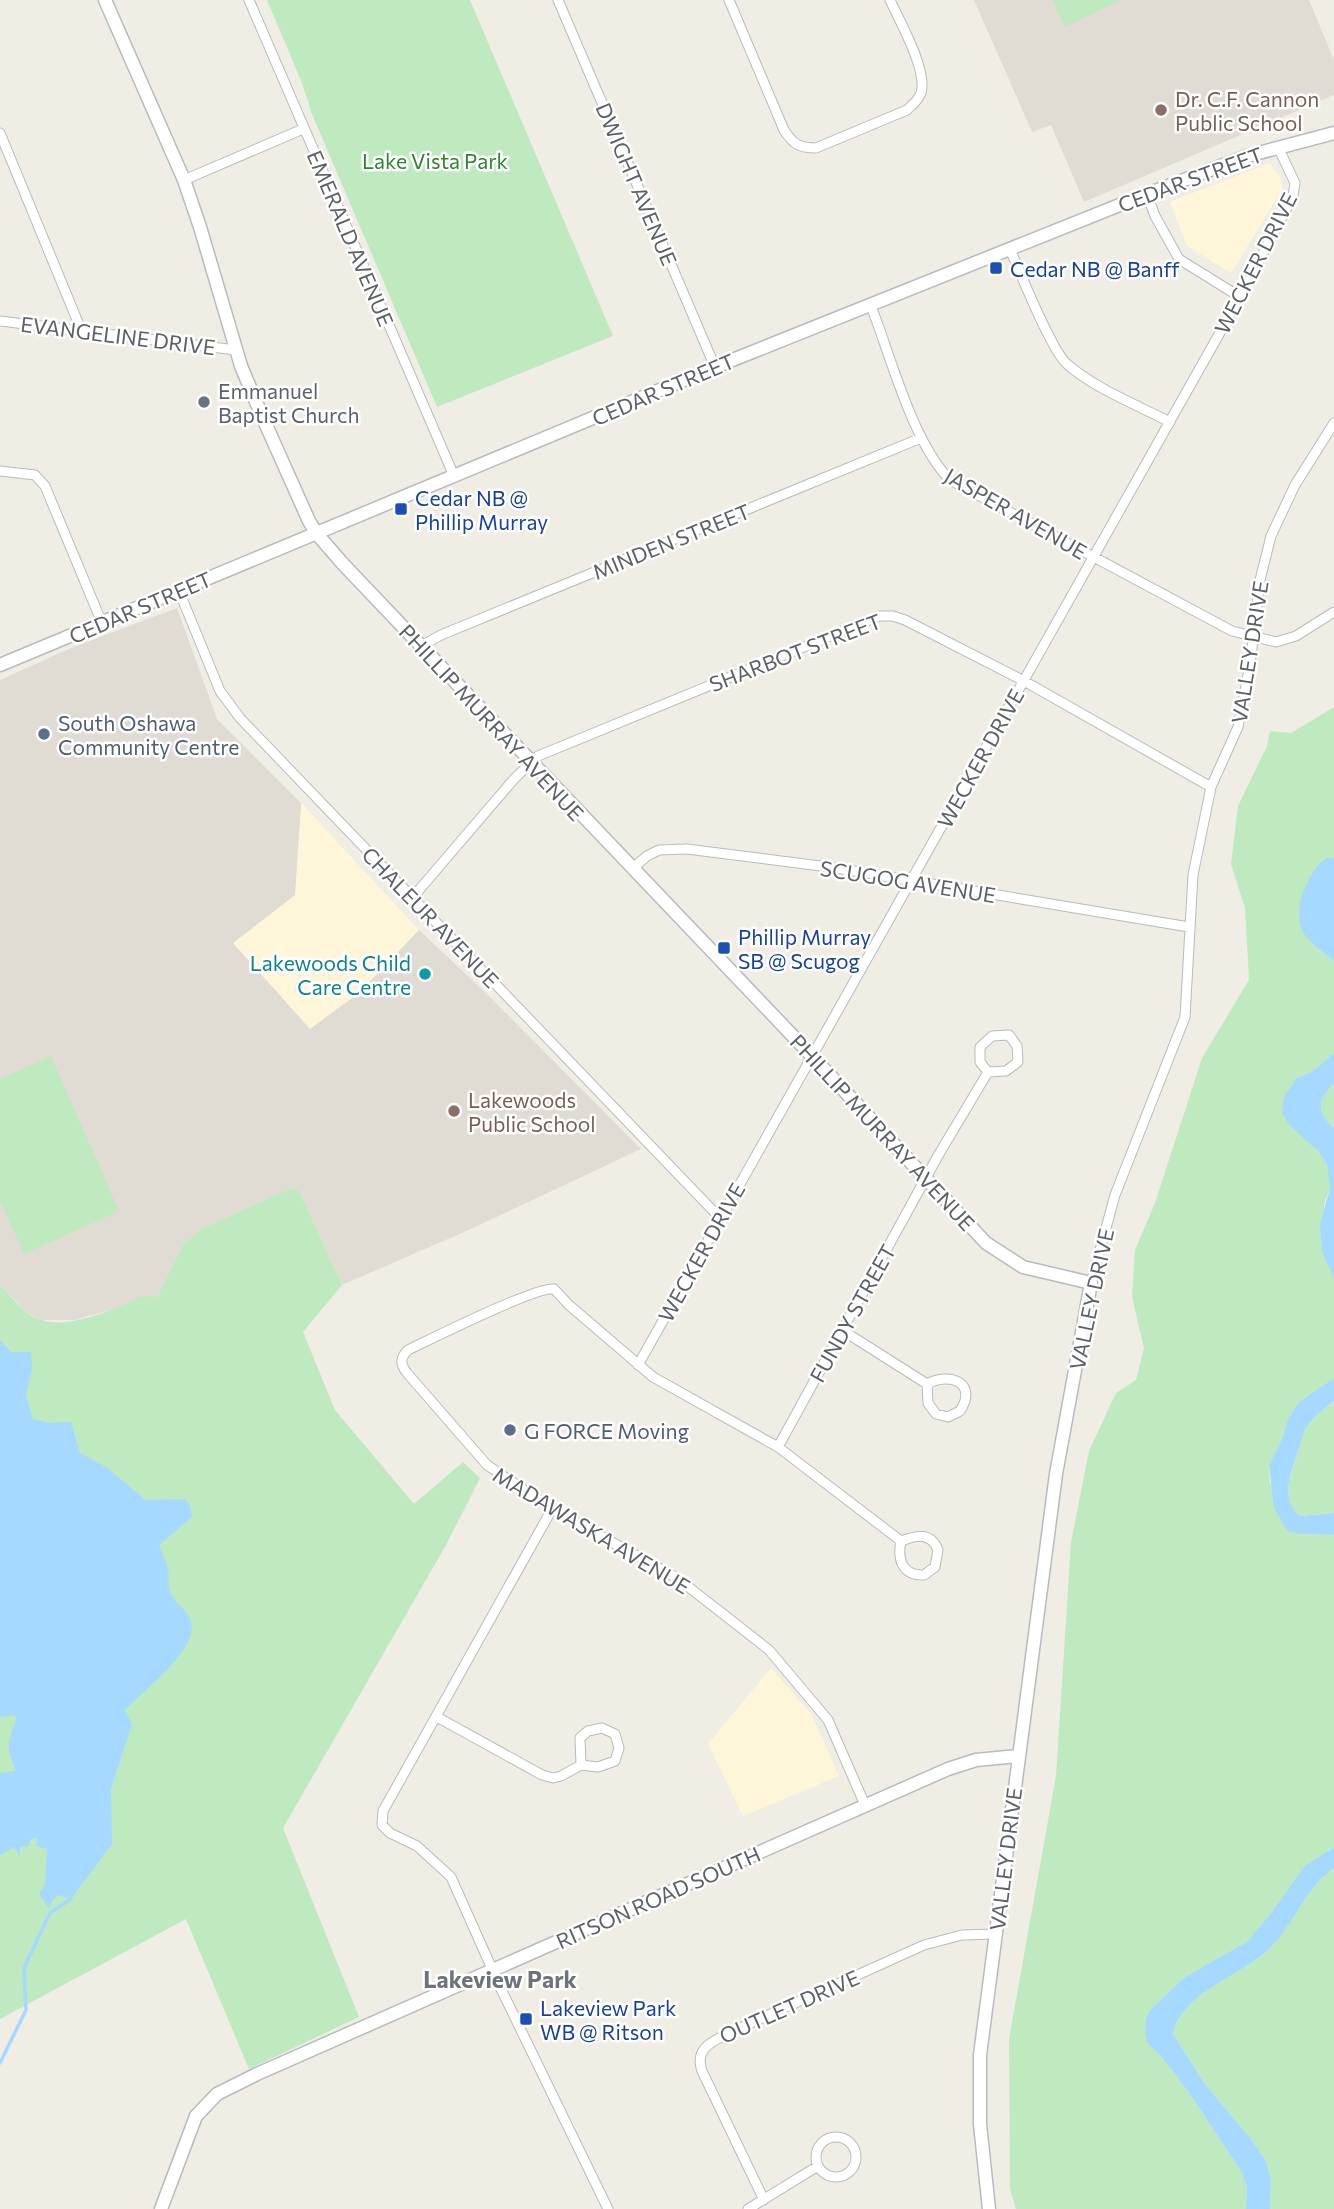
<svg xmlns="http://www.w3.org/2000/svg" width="1334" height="2209" viewBox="0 0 1334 2209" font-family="Commissioner,sans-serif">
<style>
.commercial{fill:#fff6da}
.education{fill:#e0dcd3}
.green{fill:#bfe9bf}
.water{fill:#a5d9ff}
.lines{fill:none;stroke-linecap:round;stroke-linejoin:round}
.stream{stroke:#a5d9ff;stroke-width:3.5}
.minor-casing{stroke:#b7bbbf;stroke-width:11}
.tertiary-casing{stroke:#b7bbbf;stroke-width:15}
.minor{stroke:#fff;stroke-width:9}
.tertiary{stroke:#fff;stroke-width:12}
.education-dot{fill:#8d6e63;stroke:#fff;stroke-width:2.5}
.transit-dot{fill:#1a4fb4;stroke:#fff;stroke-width:2.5}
.worship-dot{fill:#6b7280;stroke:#fff;stroke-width:2.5}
.service-dot{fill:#5c6f8a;stroke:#fff;stroke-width:2.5}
.culture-dot{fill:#0f9aa8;stroke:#fff;stroke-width:2.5}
.labels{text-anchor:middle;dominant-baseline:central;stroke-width:5;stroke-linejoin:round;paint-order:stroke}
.education-label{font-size:21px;fill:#785e54;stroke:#fff;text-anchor:start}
.park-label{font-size:21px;fill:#2e8431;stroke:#fff}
.street-label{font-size:21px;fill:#5c6166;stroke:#fff}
.transit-label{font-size:21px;fill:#164399;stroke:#fff;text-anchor:start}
.worship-label{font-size:21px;fill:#5b616d;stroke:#fff;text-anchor:start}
.service-label{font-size:21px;fill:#4e5e75;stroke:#fff;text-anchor:start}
.culture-label{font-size:21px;fill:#0d838f;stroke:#fff;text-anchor:end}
.neighbourhood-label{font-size:23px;font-weight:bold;fill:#6d7378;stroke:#fff}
</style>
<rect width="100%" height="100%" fill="#f0ede4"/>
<path class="commercial" d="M1270 163 1282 181V189L1231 273 1187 246 1170 202Z
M301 803 419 930 359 993 310 1029 233 943 295 895Z
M771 1668 811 1714 839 1776 743 1816 708 1744Z"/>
<path class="education" d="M974 0H1309L1334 60V95L1084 202 1051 125 1032 132Z
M177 608 217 719 301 803 295 895 233 943 310 1029 359 993 419 930 490 997 641 1149 471 1229 342 1285 299 1190 291 1188 203 1228 183 1244 157 1297 75 1320H40L25 1311 0 1285V680L71 648Z"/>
<path class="green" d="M267 0H470L613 336 437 407 312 114 302 83Z
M1052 0H1121L1065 27Z
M1334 707V858H1327L1319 950 1334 961V1053L1313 1071 1297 1078 1290 1126C1308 1142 1334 1159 1330 1187 1329 1194 1324 1200 1324 1208 1324 1228 1328 1248 1330 1268L1334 1278V1378L1299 1402 1288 1419 1282 1439 1269 1465 1270 1483 1299 1534 1334 1535V1847L1328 1850 1248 1941 1185 1977 1151 2009 1148 2044 1161 2056 1190 2094 1241 2171 1247 2187 1246 2209H1016L1010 2189 1009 2039 1056 1776 1071 1542 1089 1451 1116 1393 1136 1380 1144 1348 1132 1297 1135 1250 1155 1203 1202 1058 1249 980 1245 908 1231 864 1238 806 1267 746 1270 731 1291 733Z
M51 1056 119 1211 24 1254 0 1201V1079Z
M1334 1083V1127C1312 1114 1320 1098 1334 1083Z
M291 1188 299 1190 342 1285 303 1332 335 1410 414 1504 463 1462 480 1478 446 1545 283 1828 359 2017 249 2069 186 1919 0 2019V1285C11 1296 24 1315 41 1320 71 1330 117 1307 145 1296L157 1297 183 1244 203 1228Z
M1334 1402V1513L1300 1516C1279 1499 1291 1471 1299 1450 1301 1443 1303 1434 1306 1428 1312 1418 1324 1409 1334 1402Z
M1334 1868V2209H1270L1271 2179 1266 2161 1251 2139 1205 2084 1173 2034C1183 1992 1238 1977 1267 1951 1294 1927 1302 1891 1334 1868Z"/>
<path class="water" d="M1327 858H1334V961C1324 953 1313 946 1305 935 1290 915 1307 870 1327 858Z
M1334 1053V1083C1318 1100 1315 1112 1334 1128V1278L1322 1252 1320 1224 1330 1188 1327 1165 1319 1152 1290 1126 1282 1113 1284 1097 1297 1078 1313 1071Z
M0 1340 11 1352H31L32 1367 26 1396 33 1419 50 1423 71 1422 80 1453 106 1467 146 1500 185 1499 190 1505 192 1517 159 1545C162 1554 167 1562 168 1570 169 1577 168 1586 170 1592 173 1602 185 1608 190 1618 203 1648 141 1691 125 1711L132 1725 111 1789 112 1844 71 1899 69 1896 68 1898 57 1895 48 1908 39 1893 45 1886 47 1849 36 1846 38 1838 31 1839 28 1847H20V1857L14 1847 0 1855V1773L16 1771C7 1748 6 1744 16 1720L15 1715 0 1717Z
M1334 1378V1401C1324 1409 1312 1418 1306 1428 1303 1434 1301 1443 1299 1449 1291 1471 1279 1499 1300 1516L1334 1513V1535L1299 1534 1287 1530 1274 1508 1269 1465 1282 1439 1288 1419 1299 1402Z
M1334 1847V1868C1302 1891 1294 1927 1267 1951 1238 1977 1182 1993 1173 2034L1205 2084 1251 2139 1266 2161 1271 2179 1270 2209H1246L1247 2187 1241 2171 1190 2094 1161 2056 1148 2044 1145 2033 1146 2019 1151 2009 1185 1977 1248 1941 1269 1916 1305 1866Z"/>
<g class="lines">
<path class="stream" d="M0 2063 26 2010 24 1968 50 1913 71 1899"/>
<defs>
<path id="minor" d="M249 0 454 476
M558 0 715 367
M729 0 784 130C793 144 799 148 816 148L907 110C912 105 918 101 921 93 928 71 900 22 890 0
M0 133 82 332
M184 180 303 129
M1147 194 1155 216 1179 259 1240 297
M1010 249C1020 272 1051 350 1067 364 1094 388 1137 405 1170 422
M871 306C891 357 912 441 950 480L1232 631 1276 642 1296 636 1334 612
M0 321 236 350
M0 471 35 475 45 486 102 623
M179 591 220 691 240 718 720 1218
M421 646 441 635 921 438
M632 869 647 856 659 850 687 849 836 868 1189 927
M413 897 514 779 538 756 879 616H893L905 620 1024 681 1211 787
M1091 1283 1115 1195 1185 1017 1193 875 1211 787 1238 727 1250 665 1260 580 1271 536 1295 485 1334 423
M842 1330 927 1384 928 1403 936 1414 948 1417 960 1411C978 1384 951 1371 927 1384
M638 1365 1240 297 1293 196 1295 183 1278 147
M778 1447 939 1154 988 1072 1006 1071 1018 1062 1017 1046 1009 1035 992 1036 980 1047V1062L988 1072
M552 1509 383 1811 382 1825 390 1833 417 1846 451 1877 501 1989 608 2209
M437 1717 542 1775 553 1778 561 1776 581 1765 598 1767 615 1761 619 1748 615 1734 602 1728 588 1731 580 1738 581 1765
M865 1805 828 1720 769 1650 677 1578 552 1509 487 1465 407 1373C400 1364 400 1358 408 1350 431 1339 537 1286 554 1289L569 1305 653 1377 778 1447 901 1541C897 1560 903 1576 924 1575L935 1567 938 1550C931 1532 917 1535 901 1541
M816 2157a20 20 0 1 1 40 0a20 20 0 1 1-40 0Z
M764 2200 702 2071C694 2048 713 2041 731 2032L924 1945 962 1935 995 1934
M748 2209 818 2166"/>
<path id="tertiary" d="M105 0 184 180 200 227 241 366 262 416 309 521 317 534 343 564 811 1055 986 1243 1023 1267 1091 1283 1056 1474 980 2055V2124L989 2209
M0 665 715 367 1147 194 1247 156 1334 133
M161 2209 196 2116 217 2094 257 2074 948 1769 976 1760 1018 1756"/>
</defs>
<use href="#minor" class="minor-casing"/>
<use href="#tertiary" class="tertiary-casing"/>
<use href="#minor" class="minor"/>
<use href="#tertiary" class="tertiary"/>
</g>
<g class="education-dot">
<circle cx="1161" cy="110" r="7"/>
<circle cx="454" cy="1111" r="7"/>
</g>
<g class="transit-dot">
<rect x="989" y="261" width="14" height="14" rx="3.5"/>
<rect x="394" y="502" width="14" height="14" rx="3.5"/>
<rect x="717" y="941" width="14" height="14" rx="3.5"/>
<rect x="519" y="2012" width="14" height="14" rx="3.5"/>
</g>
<circle class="worship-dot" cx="204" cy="402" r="7"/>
<g class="service-dot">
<circle cx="44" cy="734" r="7"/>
<circle cx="510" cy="1430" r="7"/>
</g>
<circle class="culture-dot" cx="425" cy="974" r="7"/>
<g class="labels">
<g class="education-label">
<text x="1175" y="98">Dr. C.F. Cannon<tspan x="1175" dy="24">Public School</tspan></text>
<text x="468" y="1099">Lakewoods<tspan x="468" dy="24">Public School</tspan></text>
</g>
<g class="park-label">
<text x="435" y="160">Lake Vista Park</text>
</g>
<g class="street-label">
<text transform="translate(1190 179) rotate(-20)">CEDAR STREET</text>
<text transform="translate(637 184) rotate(67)">DWIGHT AVENUE</text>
<text transform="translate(351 238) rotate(67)">EMERALD AVENUE</text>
<text transform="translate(1255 263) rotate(-63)">WECKER DRIVE</text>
<text transform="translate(118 335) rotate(7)">EVANGELINE DRIVE</text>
<text transform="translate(663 389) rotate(-23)">CEDAR STREET</text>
<text transform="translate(1016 513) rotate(30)">JASPER AVENUE</text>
<text transform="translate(671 541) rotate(-22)">MINDEN STREET</text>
<text transform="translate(140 607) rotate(-23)">CEDAR STREET</text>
<text transform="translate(795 652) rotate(-21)">SHARBOT STREET</text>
<text transform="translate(1249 652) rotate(-81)">VALLEY DRIVE</text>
<text transform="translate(492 722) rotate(47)">PHILLIP MURRAY AVENUE</text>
<text transform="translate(980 758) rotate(-61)">WECKER DRIVE</text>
<text transform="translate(908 881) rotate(9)">SCUGOG AVENUE</text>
<text transform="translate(431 917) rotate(46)">CHALEUR AVENUE</text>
<text transform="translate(883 1132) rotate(47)">PHILLIP MURRAY AVENUE</text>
<text transform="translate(701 1252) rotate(-61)">WECKER DRIVE</text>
<text transform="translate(1091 1299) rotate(-78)">VALLEY DRIVE</text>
<text transform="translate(852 1313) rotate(-61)">FUNDY STREET</text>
<text transform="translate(592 1530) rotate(31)">MADAWASKA AVENUE</text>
<text transform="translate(1005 1859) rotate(-83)">VALLEY DRIVE</text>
<text transform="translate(658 1897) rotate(-24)">RITSON ROAD SOUTH</text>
<text transform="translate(789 2006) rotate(-24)">OUTLET DRIVE</text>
</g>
<g class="transit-label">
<text x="1010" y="268">Cedar NB @ Banff</text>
<text x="415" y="497">Cedar NB @<tspan x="415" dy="24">Phillip Murray</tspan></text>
<text x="738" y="936">Phillip Murray<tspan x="738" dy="24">SB @ Scugog</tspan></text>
<text x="540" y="2007">Lakeview Park<tspan x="540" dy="24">WB @ Ritson</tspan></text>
</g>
<g class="worship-label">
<text x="218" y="390">Emmanuel<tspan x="218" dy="24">Baptist Church</tspan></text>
</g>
<g class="service-label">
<text x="58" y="722">South Oshawa<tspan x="58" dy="24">Community Centre</tspan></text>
<text x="524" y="1430">G FORCE Moving</text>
</g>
<g class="culture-label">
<text x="411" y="962">Lakewoods Child<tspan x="411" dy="24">Care Centre</tspan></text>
</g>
<g class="neighbourhood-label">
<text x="500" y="1979">Lakeview Park</text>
</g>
</g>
</svg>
